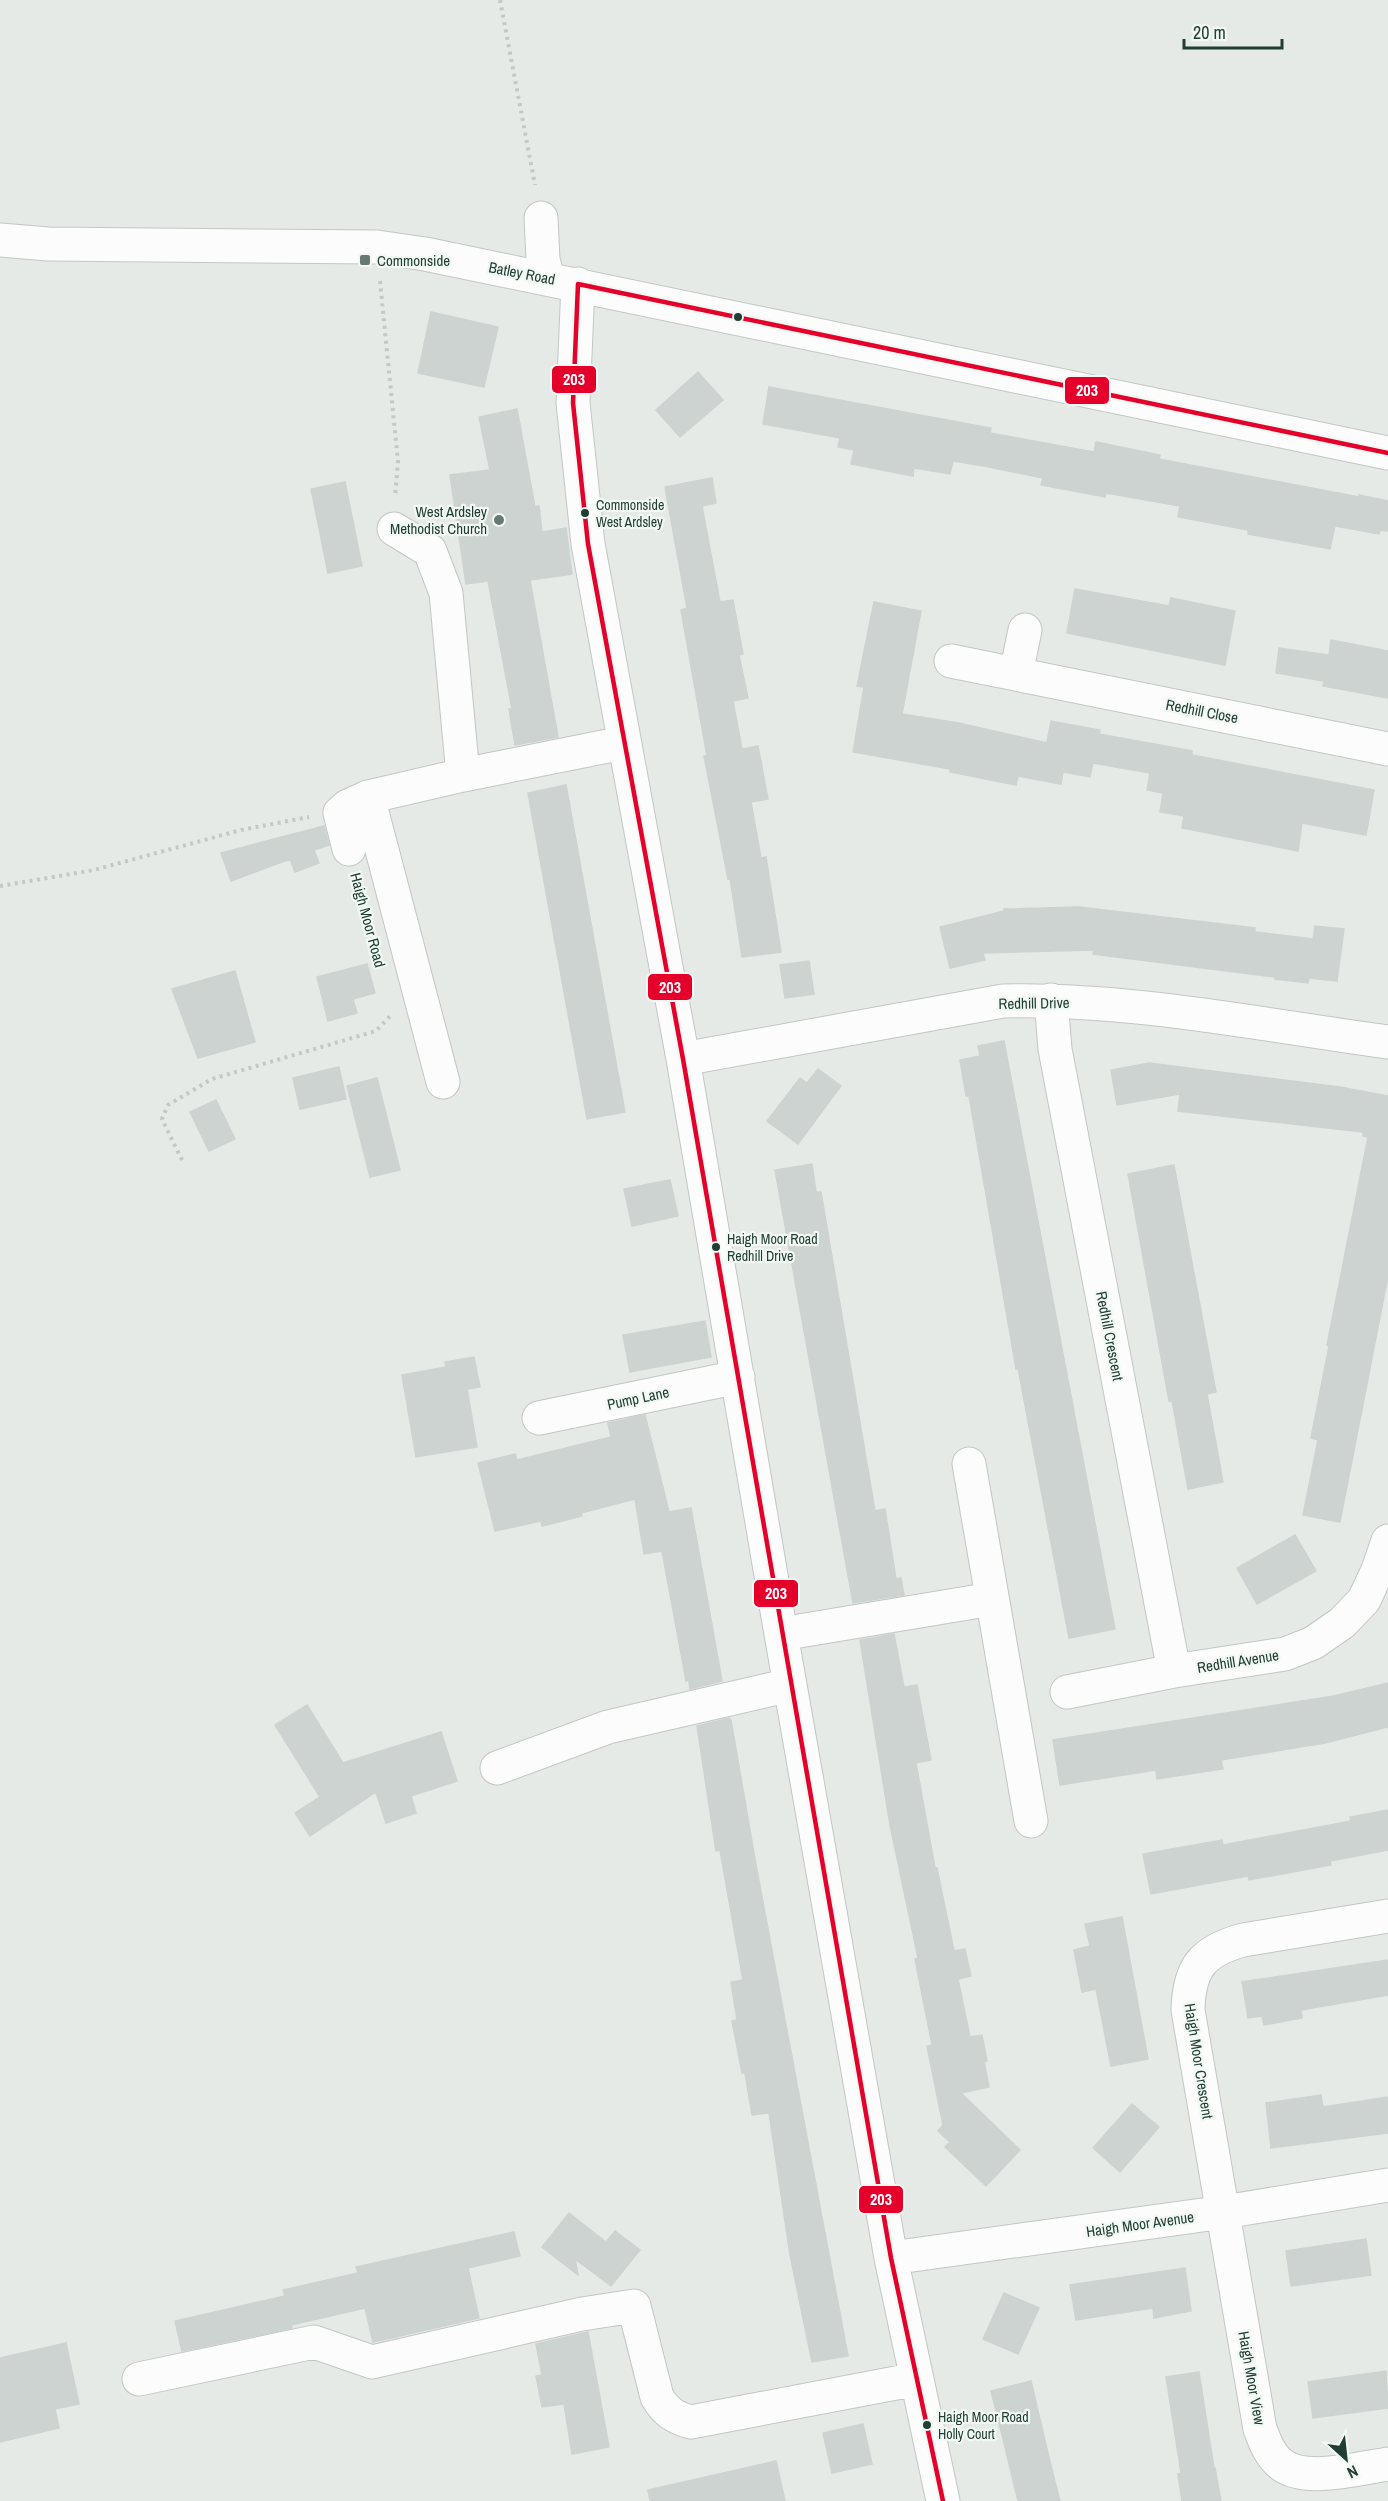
<svg xmlns="http://www.w3.org/2000/svg" width="1388" height="2501" viewBox="0 0 1388 2501" font-family="'Archivo Narrow',sans-serif">
<style>
.building{fill:#ccd3d0;stroke:#cdd3d0;stroke-width:1.5}
.lines{fill:none;stroke-linecap:round;stroke-linejoin:round}
.minor-casing{stroke:#c2c7c4;stroke-width:35}
.path{stroke:#c1cac5;stroke-width:4;stroke-dasharray:3 4.5;stroke-linecap:butt}
.minor{stroke:#fbfcfb;stroke-width:33}
.bus-1-casing{stroke:#f2f9f5;stroke-width:9}
.bus-1{stroke:#e4002b;stroke-width:4.5}
.poi-dot{fill:#667a73;stroke:#f2f9f5;stroke-width:2}
.bus-dot{fill:#213e34;stroke:#f2f9f5;stroke-width:2}
.labels{text-anchor:middle;dominant-baseline:central;stroke-width:4.5;stroke-linejoin:round;paint-order:stroke}
.bus-label{font-size:14px;fill:#213e34;stroke:#f2f9f5;text-anchor:start}
.poi-label{font-size:15px;fill:#213e34;stroke:#f2f9f5;text-anchor:start}
.street-label{font-size:15px;fill:#213e34;stroke:#f2f9f5}
.line-badge{stroke:#f2f9f5;stroke-width:2}
.badge-label{font-size:16px;text-anchor:middle;font-weight:bold;fill:#fff}
</style>
<rect width="100%" height="100%" fill="#e5eae7"/>
<path class="building" d="M431 312 498 327 484 387 418 373Z
M698 372 723 400 680 437 656 410Z
M769 387 991 428 990 433 1094 452 1096 442 1160 455 1159 459 1359 497V495L1388 501V531L1380 530 1379 534 1335 526 1330 549 1248 534V530L1178 517 1180 506 1106 493 1105 497 1041 485 1043 478 984 466 953 461 950 474 914 468 913 476 851 464 854 450 838 447 840 438 763 424Z
M517 409 535 507 539 506 542 532 566 528 572 574 530 580 558 737 515 745 509 709H512L488 581 466 584 450 475 490 470 479 417Z
M712 478 716 503 702 506 720 602 733 600 743 654 739 655 748 698 733 701 742 749 758 746 768 799 751 802 761 858 766 857 781 952 742 957 730 878 728 879 704 756H707L681 610 687 608 665 487Z
M345 482 362 566 328 573 311 489Z
M1075 589 1169 606 1171 598 1235 611 1225 665 1067 633Z
M874 602 921 611 902 714 959 723 1047 743 1051 721 1100 730 1099 734 1192 751V755L1374 790 1366 835 1302 823 1298 851 1182 828 1184 816 1160 812 1163 793 1147 790 1150 773 1093 763 1090 777 1063 772 1061 784 1018 776 1016 785 950 772V769L853 752 864 687 857 686Z
M1331 640 1388 651V698L1323 686 1324 681 1276 673 1279 648 1329 655Z
M566 785 625 1112 587 1119 528 793Z
M324 826 329 845 314 850 319 863 295 872 290 859 231 881 221 853Z
M1079 907 1255 928V932L1313 939 1315 926 1344 929 1337 981 1309 978 1308 983 1275 979V977L1093 954 1094 950 983 953 985 960 950 968 940 927 1004 911V909Z
M809 961 814 994 785 998 780 965Z
M367 964 375 993 353 999 357 1013 328 1021 317 977Z
M235 971 255 1042 198 1058 172 989Z
M1004 1041 1115 1629 1069 1638 1018 1368 1016 1369 969 1096H966L960 1060 980 1056 978 1046Z
M1149 1063 1340 1087 1388 1096V1276L1340 1522 1303 1515 1318 1440 1311 1438 1329 1346 1327 1345 1368 1137 1363 1136V1132L1178 1111 1180 1094 1117 1105 1111 1070Z
M339 1067 346 1099 300 1109 293 1078Z
M818 1069 841 1086 798 1144 767 1121 800 1078 807 1083Z
M377 1078 400 1170 370 1177 347 1086Z
M216 1100 235 1139 209 1151 190 1112Z
M812 1164 816 1192H821L875 1511 885 1509 896 1579 901 1578 904 1595 853 1603 775 1170Z
M1174 1165 1216 1392 1207 1394 1223 1482 1188 1489 1172 1400 1169 1401 1128 1174Z
M670 1180 678 1216 632 1226 624 1189Z
M705 1321 711 1357 630 1372 623 1335Z
M474 1357 480 1387 467 1389 477 1447 416 1457 402 1375 446 1367 445 1362Z
M645 1415 669 1512 691 1508 722 1681 690 1689 689 1680 686 1681 662 1551 644 1554 635 1499 581 1513 582 1516 542 1526 541 1521 495 1531 478 1463 515 1454 517 1460 611 1437 608 1423Z
M1295 1535 1316 1571 1257 1604 1237 1568Z
M894 1634 904 1687 917 1685 931 1760 916 1763 935 1868H937L954 1951 965 1949 971 1976 958 1979 970 2037 982 2035 987 2061H984L989 2087 961 2093 1020 2150 986 2186 945 2147 950 2142 938 2131 943 2125 927 2046 932 2045 915 1959 918 1958 890 1825 860 1640Z
M1388 1683V1727L1325 1743 1221 1760 1223 1769 1157 1779 1156 1770 1060 1785 1053 1740 1334 1696Z
M307 1705 343 1763 441 1732 457 1781 411 1796 416 1813 386 1823 376 1792 310 1836 295 1813 320 1797 275 1725Z
M729 1718 731 1720 756 1865 848 2356 812 2362 790 2255 769 2113 752 2115 745 2073H742L732 2021 737 2020 731 1982 743 1980 720 1850 716 1851 697 1726Z
M1388 1810V1850L1330 1861 1331 1865 1249 1880 1248 1876 1151 1894 1143 1854 1222 1840 1223 1845 1351 1821 1350 1817Z
M1122 1917 1148 2059 1111 2066 1096 1989 1082 1992 1074 1950 1090 1946 1085 1924Z
M1388 1960V1995L1301 2010 1302 2018 1264 2025 1262 2016 1248 2018 1242 1982Z
M1321 2095 1323 2107 1388 2097V2133L1271 2148 1266 2103Z
M1132 2104 1159 2127 1120 2172 1093 2148Z
M569 2213 606 2242 615 2231 640 2250 611 2286 575 2259 578 2275 542 2247Z
M514 2232 520 2256 468 2268 479 2318 373 2342 365 2308 291 2325 292 2328 182 2351 175 2321 285 2296 283 2290 358 2273 356 2267Z
M1366 2239 1371 2275 1291 2286 1286 2251Z
M1185 2268 1191 2311 1154 2318 1153 2308 1076 2320 1070 2285Z
M1004 2293 1039 2308 1018 2354 983 2339Z
M588 2332 609 2447 572 2454 564 2404 542 2407 536 2376 542 2375 536 2344Z
M66 2343 79 2404 55 2409 59 2428 0 2442V2358Z
M1386 2371 1388 2408 1313 2418 1308 2382Z
M1199 2372 1214 2468H1215L1221 2501H1182L1178 2474 1181 2473 1166 2377Z
M1031 2381 1051 2466 1060 2501H1018L1004 2443 991 2391Z
M863 2424 872 2464 832 2473 823 2433Z
M776 2461 785 2501H650L648 2490Z"/>
<g class="lines">
<defs>
<path id="minor" d="M541 218 543 260 548 278
M0 240 48 244 377 247 425 254 1388 453
M578 284 573 403 588 544 683 1059 781 1634 891 2258 943 2501
M394 529 430 551 446 593 463 775
M951 661 1388 749
M1016 674 1025 630
M368 797 443 1082
M349 849 340 813 348 806 368 797 463 775 623 743
M1051 1000 1055 1049 1174 1671
M683 1059 1003 1001C1130 998 1262 1025 1388 1042
M539 1418 738 1377
M969 1464 1031 1821
M781 1634 992 1599
M1067 1692 1174 1671 1285 1654 1313 1643 1342 1623 1364 1600 1378 1570 1388 1541
M497 1768 608 1727 790 1685
M1388 1916 1243 1940C1203 1951 1189 1967 1188 2010L1260 2429C1265 2442 1270 2456 1282 2465 1306 2483 1360 2468 1388 2464
M891 2258 1224 2212 1388 2185
M139 2379 314 2342 372 2362 582 2314 634 2306 657 2397C666 2412 675 2418 691 2422L917 2379"/>
</defs>
<use href="#minor" class="minor-casing"/>
<path class="path" d="M500 0 535 185
M380 281 398 462 395 497
M0 886 94 870 241 830 309 817
M182 1160 162 1119 168 1105 212 1079 376 1031 392 1014"/>
<use href="#minor" class="minor"/>
<defs>
<path id="bus-1" d="M943 2501 891 2258 683 1059 588 544 573 403 578 284 1388 453"/>
</defs>
<use href="#bus-1" class="bus-1-casing"/>
<use href="#bus-1" class="bus-1"/>
</g>
<g class="poi-dot">
<rect x="359" y="254" width="12" height="12" rx="3"/>
<circle cx="499" cy="520" r="6"/>
</g>
<g class="bus-dot">
<circle cx="738" cy="317" r="5"/>
<circle cx="585" cy="513" r="5"/>
<circle cx="716" cy="1247" r="5"/>
<circle cx="927" cy="2425" r="5"/>
</g>
<g class="labels">
<g class="bus-label">
<text x="596" y="505">Commonside<tspan x="596" dy="17">West Ardsley</tspan></text>
<text x="727" y="1239">Haigh Moor Road<tspan x="727" dy="17">Redhill Drive</tspan></text>
<text x="938" y="2417">Haigh Moor Road<tspan x="938" dy="17">Holly Court</tspan></text>
</g>
<g class="poi-label">
<text x="377" y="260">Commonside</text>
<text x="487" y="511" text-anchor="end">West Ardsley<tspan x="487" dy="17">Methodist Church</tspan></text>
</g>
<g class="street-label">
<text transform="translate(522 273) rotate(11)">Batley Road</text>
<text transform="translate(1202 711) rotate(11)">Redhill Close</text>
<text transform="translate(368 920) rotate(75)">Haigh Moor Road</text>
<text transform="translate(1034 1003) rotate(-1)">Redhill Drive</text>
<text transform="translate(1110 1336) rotate(79)">Redhill Crescent</text>
<text transform="translate(638 1398) rotate(-12)">Pump Lane</text>
<text transform="translate(1238 1661) rotate(-9)">Redhill Avenue</text>
<text transform="translate(1199 2061) rotate(81)">Haigh Moor Crescent</text>
<text transform="translate(1140 2224) rotate(-8)">Haigh Moor Avenue</text>
<text transform="translate(1252 2378) rotate(80)">Haigh Moor View</text>
</g>
</g>
<g class="line-badge">
<rect x="551" y="365" width="46" height="29" rx="6" fill="#e4002b"/>
<rect x="1064" y="376" width="46" height="29" rx="6" fill="#e4002b"/>
<rect x="647" y="973" width="46" height="28" rx="6" fill="#e4002b"/>
<rect x="753" y="1579" width="46" height="29" rx="6" fill="#e4002b"/>
<rect x="858" y="2185" width="46" height="29" rx="6" fill="#e4002b"/>
</g>
<g class="badge-label">
<text x="574" y="385">203</text>
<text x="1087" y="396">203</text>
<text x="670" y="993">203</text>
<text x="776" y="1599">203</text>
<text x="881" y="2205">203</text>
</g>
<g transform="translate(1346 2459) rotate(153)" stroke="#f2f9f5" stroke-width="4.5" paint-order="stroke">
<path d="M0-4.5L10 22L0 15L-10 22Z" fill="#213e34"/>
<text y="-9" font-size="16" font-weight="bold" text-anchor="middle" fill="#213e34">N</text>
</g>
<path d="M1184 39v9h98v-9" fill="none" stroke="#213e34" stroke-width="3"/>
<text x="1193" y="39" font-size="18" fill="#213e34" stroke="#f2f9f5" stroke-width="4.5" paint-order="stroke">20 m</text>
</svg>
